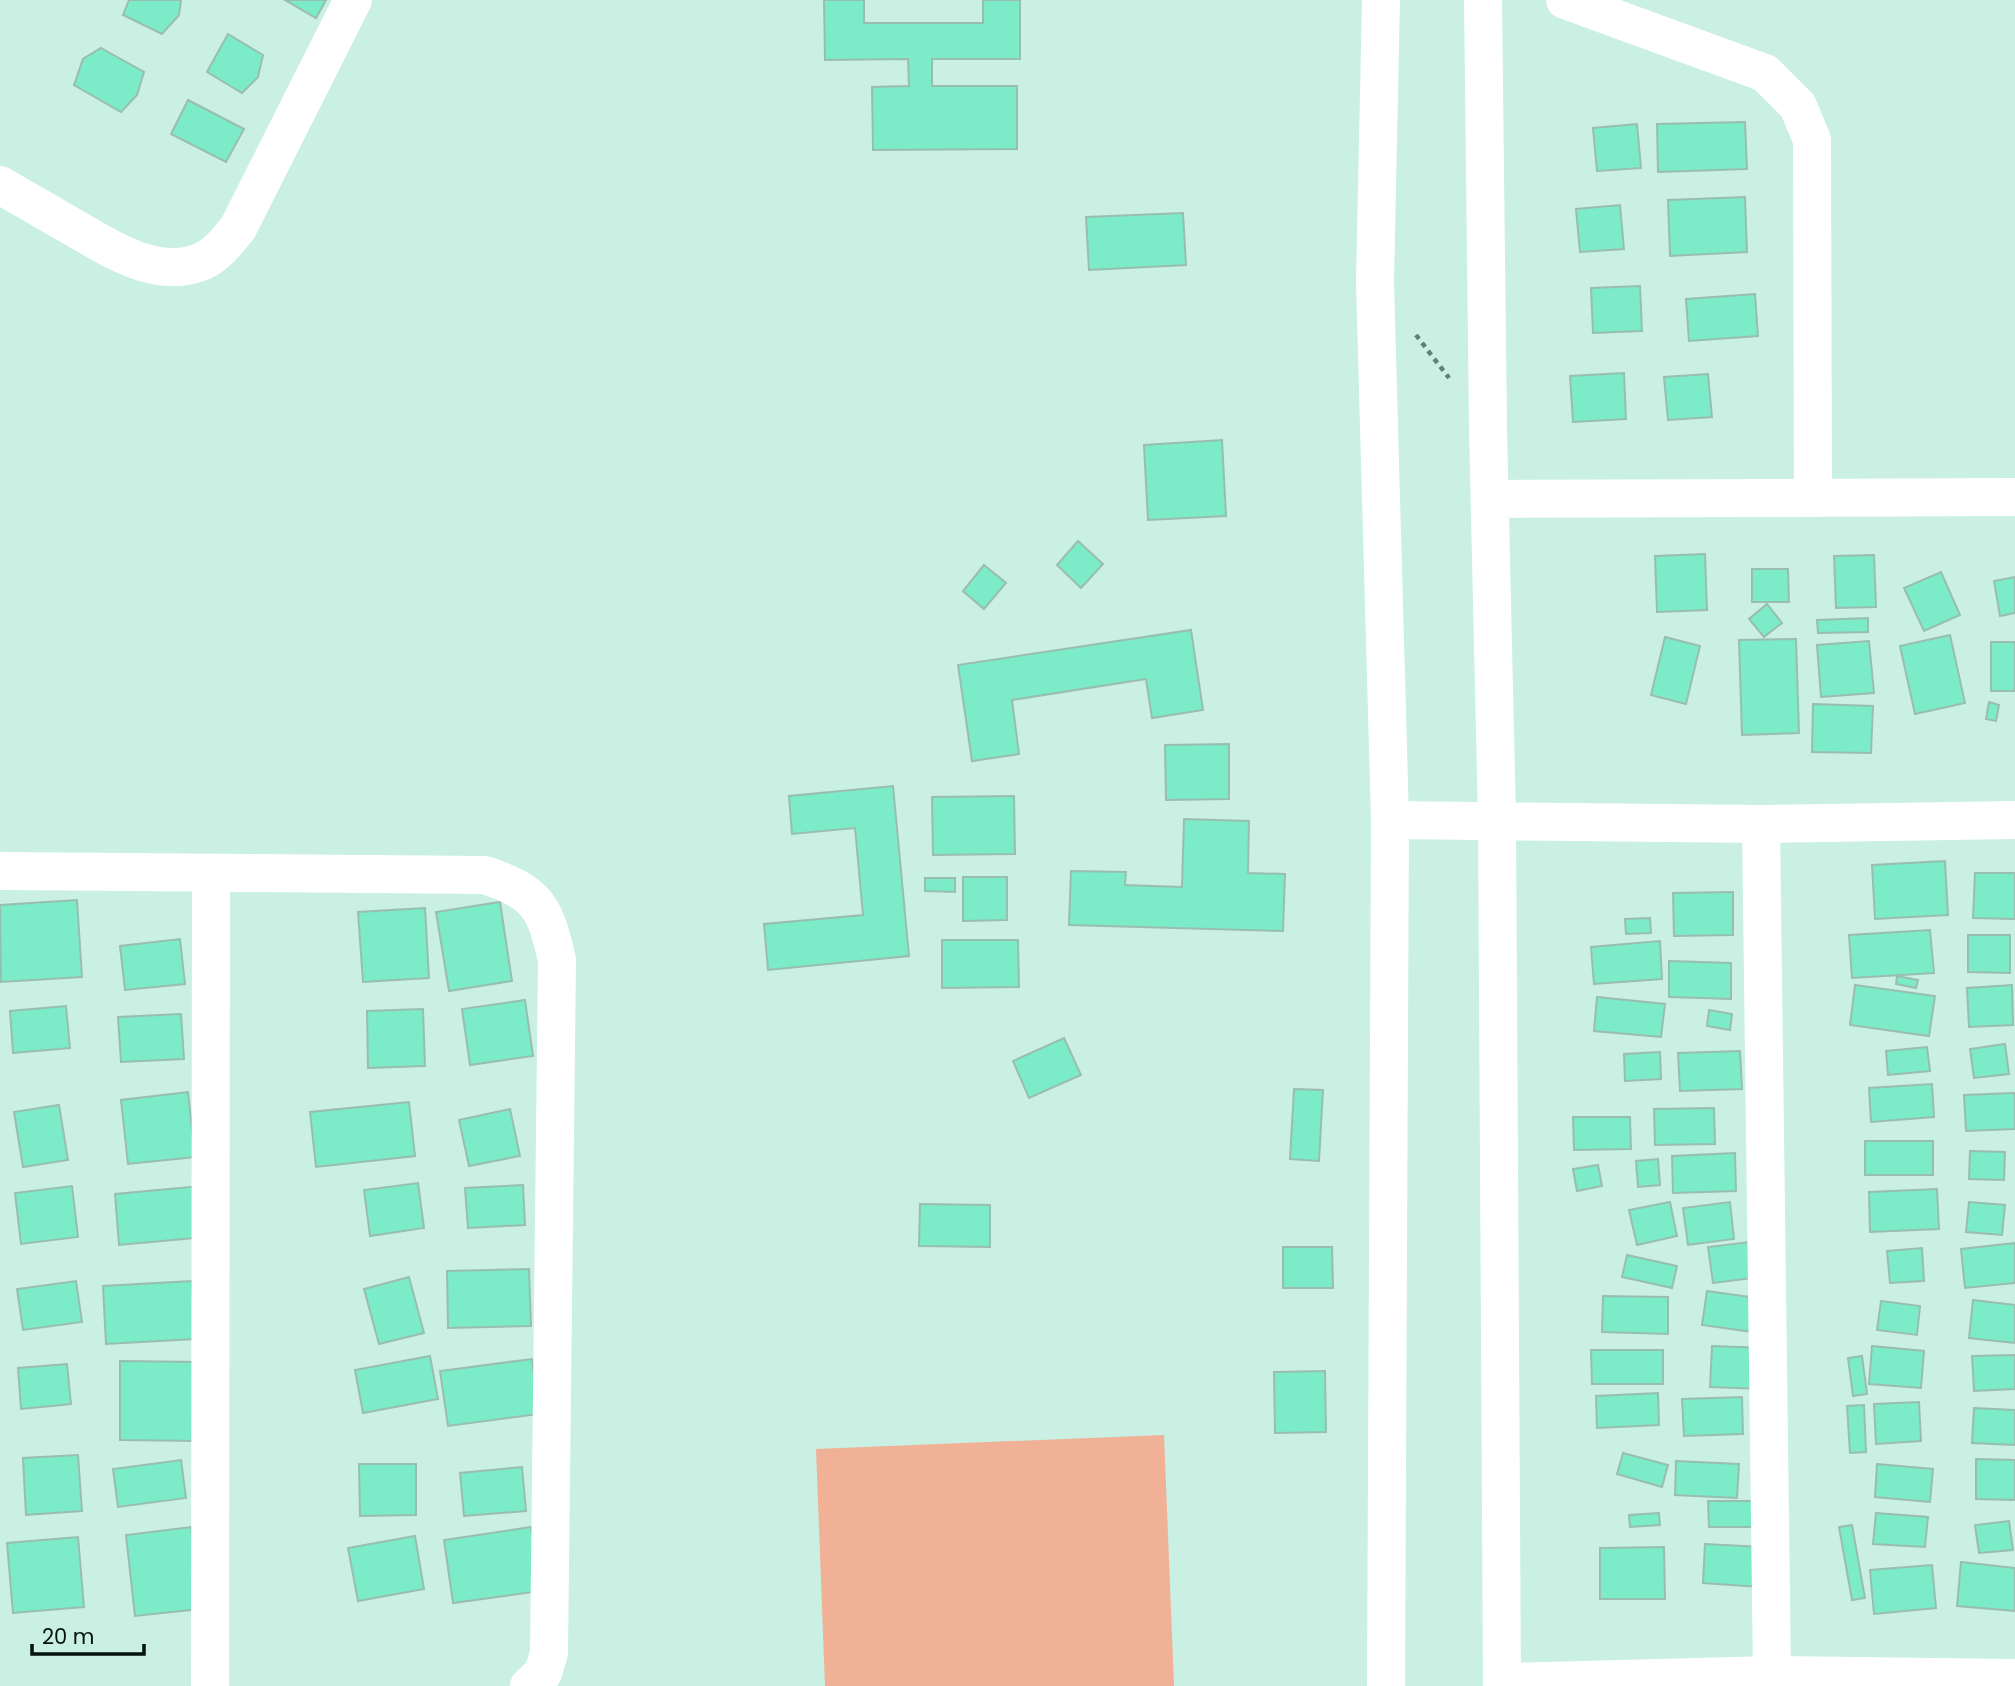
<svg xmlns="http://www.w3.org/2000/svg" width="2015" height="1686" viewBox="0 0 2015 1686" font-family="Poppins,sans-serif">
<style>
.green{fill:#f0b197}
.building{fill:#7bebc8;stroke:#99beb1;stroke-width:2}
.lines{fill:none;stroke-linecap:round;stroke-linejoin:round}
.path{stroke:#657f76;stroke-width:4.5;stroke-dasharray:5 5;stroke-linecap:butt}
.minor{stroke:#fff;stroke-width:38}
</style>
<rect width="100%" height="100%" fill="#c9f0e2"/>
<path class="green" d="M1164 1435 1174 1686H825L816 1449Z"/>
<path class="building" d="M129 0H181L179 15 162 34 123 15Z
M285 0H326L316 18Z
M824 0H864V23H983V0H1020V59H932V86H1017V149L873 150 872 87 909 86 908 59 825 60Z
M228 34 263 55 258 77 242 93 207 72Z
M101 48 144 72 137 95 121 112 74 85 83 59Z
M188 100 244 129 226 162 171 134Z
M1745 122 1747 169 1658 172 1657 124Z
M1637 124 1641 168 1597 171 1593 128Z
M1745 197 1747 252 1670 256 1668 200Z
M1620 205 1624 249 1580 252 1576 209Z
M1183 213 1186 265 1089 270 1086 217Z
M1640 286 1642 331 1593 333 1591 288Z
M1755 294 1758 336 1689 341 1686 299Z
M1624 373 1626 419 1573 422 1570 376Z
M1708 374 1712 417 1668 420 1664 377Z
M1222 440 1226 516 1148 520 1144 445Z
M1078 541 1103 564 1081 588 1057 565Z
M1705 554 1707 610 1657 612 1655 556Z
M1874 555 1876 607 1836 608 1834 556Z
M984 565 1006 583 984 609 963 591Z
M1752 569H1788L1789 602H1752Z
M1941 572 1960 615 1924 631 1904 588Z
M2015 577V613L2000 616 1994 581Z
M1767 604 1782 623 1764 637 1749 619Z
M1868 618V632L1818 633 1817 620Z
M1191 630 1203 710 1152 718 1146 679 1012 700 1019 754 972 761 958 665Z
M1950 635 1965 703 1915 714 1900 646Z
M1665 637 1700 646 1686 704 1651 695Z
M1796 639 1799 733 1742 735 1739 640Z
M1869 641 1874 693 1821 697 1817 645Z
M1991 642H2015V691H1991Z
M1989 702 1999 705 1996 721 1986 719Z
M1813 704 1873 706 1871 753 1812 752Z
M1229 744V799L1166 800 1165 745Z
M893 786 909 956 768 970 764 924 863 915 855 828 792 834 789 796Z
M1014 796 1015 854 933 855 932 797Z
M1184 819 1249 821 1248 873 1285 874 1283 931 1069 925 1071 871 1126 872 1125 885 1182 887Z
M1945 861 1948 915 1875 919 1872 865Z
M1975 873H2015V919L1973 918Z
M963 877H1007V920L963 921Z
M925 878H955V892L925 891Z
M1733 892V935L1674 936 1673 893Z
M77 900 82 977 1 982 0 905Z
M500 902 512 981 449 991 436 912Z
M425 908 429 978 363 982 358 912Z
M1650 918 1651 933 1626 934 1625 919Z
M1930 930 1934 973 1852 978 1849 935Z
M1968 935H2010V973L1968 972Z
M180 939 185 984 125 990 120 946Z
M942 940H1018L1019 987 942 988Z
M1660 941 1662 979 1594 984 1591 947Z
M1669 961 1731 963V999L1669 997Z
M1897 976 1918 980 1916 988 1896 984Z
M1855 985 1935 996 1929 1036 1850 1025Z
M2012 985 2013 1025 1969 1027 1967 988Z
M1597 997 1665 1004 1661 1037 1594 1031Z
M525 1000 533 1056 470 1065 462 1009Z
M66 1006 70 1048 13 1053 10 1011Z
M423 1009 425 1066 368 1068 367 1011Z
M1709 1010 1732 1014 1730 1030 1707 1026Z
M181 1014 184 1059 121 1062 118 1017Z
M1064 1038 1081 1075 1029 1098 1013 1061Z
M2005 1044 2009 1074 1974 1078 1970 1049Z
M1927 1047 1930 1071 1888 1075 1886 1051Z
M1740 1051 1742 1089 1680 1091 1678 1053Z
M1660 1052 1661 1079 1625 1081 1624 1054Z
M1932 1084 1934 1117 1871 1122 1869 1088Z
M1294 1089 1323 1090 1319 1161 1290 1159Z
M188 1092 195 1157 128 1164 121 1100Z
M2015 1093V1129L1966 1131 1964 1095Z
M409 1102 415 1156 316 1167 310 1112Z
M59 1105 68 1160 23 1167 14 1112Z
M1714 1108 1715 1144 1655 1145 1654 1109Z
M510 1109 520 1156 469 1166 459 1120Z
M1573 1117H1630L1631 1149 1574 1150Z
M1865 1141H1933V1175H1865Z
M1970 1151 2005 1152 2004 1180 1969 1179Z
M1735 1153 1736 1191 1673 1193 1672 1156Z
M1658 1159 1660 1185 1638 1187 1636 1161Z
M1598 1165 1602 1186 1577 1191 1573 1169Z
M418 1183 424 1228 370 1236 364 1190Z
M523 1185 525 1225 468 1228 465 1188Z
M72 1186 78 1237 21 1244 15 1193Z
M201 1186 205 1237 119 1245 115 1194Z
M1937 1189 1939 1229 1870 1232 1869 1192Z
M1670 1202 1677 1236 1637 1245 1629 1210Z
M1730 1202 1734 1239 1688 1245 1683 1208Z
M1969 1202 2005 1205 2002 1235 1966 1232Z
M920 1204 990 1205V1247L919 1246Z
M1758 1241 1762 1277 1713 1283 1708 1247Z
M2015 1243V1283L1965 1288 1961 1249Z
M1283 1247H1332L1333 1288H1283Z
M1922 1248 1924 1281 1890 1283 1887 1251Z
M1627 1255 1677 1266 1672 1288 1622 1277Z
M529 1269 531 1326 448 1328 447 1271Z
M409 1277 424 1333 379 1344 364 1289Z
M76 1281 82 1322 23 1330 17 1289Z
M192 1281 195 1339 106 1344 103 1286Z
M1707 1291 1758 1298 1753 1332 1702 1325Z
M1603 1296 1668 1297V1334L1602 1332Z
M1973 1300 2015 1305V1343L1969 1338Z
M1881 1301 1920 1306 1917 1335 1877 1330Z
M1712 1346 1766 1348 1764 1389 1710 1387Z
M1872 1346 1924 1351 1921 1388 1869 1384Z
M1591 1350H1663V1384H1592Z
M2015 1355V1389L1974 1391 1972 1356Z
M430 1356 438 1399 363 1413 355 1370Z
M1862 1356 1867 1394 1853 1396 1848 1358Z
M532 1359 539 1414 448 1426 440 1371Z
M120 1361 200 1362V1441L120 1440Z
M67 1364 71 1404 21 1409 18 1368Z
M1325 1371 1326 1432 1275 1433 1274 1372Z
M1658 1393 1659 1425 1597 1428 1596 1396Z
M1742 1397 1743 1434 1684 1436 1682 1399Z
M1919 1402 1921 1441 1876 1444 1874 1404Z
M1864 1405 1866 1452 1850 1453 1847 1406Z
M1974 1408 2015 1410V1445L1972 1443Z
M1623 1453 1668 1465 1662 1487 1617 1474Z
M78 1455 82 1511 26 1515 23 1458Z
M1976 1459 2015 1460V1500L1976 1499Z
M181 1460 186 1498 118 1507 113 1469Z
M1676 1461 1739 1464 1737 1498 1675 1495Z
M359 1464H416V1515L360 1516Z
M1877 1464 1933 1469 1930 1502 1875 1497Z
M522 1467 526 1511 464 1516 460 1473Z
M1708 1501H1758L1757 1527H1709Z
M1659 1513 1660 1525 1630 1527 1629 1515Z
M1876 1513 1928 1517 1925 1547 1873 1544Z
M2009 1521 2013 1550 1979 1553 1975 1525Z
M1852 1525 1865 1598 1852 1600 1839 1527Z
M191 1527 200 1609 135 1616 126 1535Z
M531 1527 540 1591 453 1603 444 1540Z
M415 1536 424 1589 358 1601 348 1548Z
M78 1537 84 1607 13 1613 7 1543Z
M1705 1544 1762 1547 1760 1587 1703 1583Z
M1664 1547 1665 1599H1600V1548Z
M1961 1562 2015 1568V1611L1957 1606Z
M1932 1565 1936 1608 1874 1614 1870 1570Z"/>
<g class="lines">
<path class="path" d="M1416 335 1449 378"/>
<path class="minor" d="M1381 0 1375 282 1390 820 1386 1686
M1483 0 1488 428 1497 819 1502 1686
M1565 0 1765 73 1798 106 1812 140 1813 498
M0 185C24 199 47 212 71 226 109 248 157 281 203 261 218 254 228 240 238 228L353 0
M1490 499 2015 497
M1390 820 1761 824 2015 820
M1761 824 1772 1675
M0 871 485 875C538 893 545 907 557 960L549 1653 543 1673 529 1686
M1502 1682 1772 1675 2015 1678
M210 1686 211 873"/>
</g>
<path d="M32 1644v10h112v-10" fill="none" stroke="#04110c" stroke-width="3.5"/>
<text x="42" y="1644" font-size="21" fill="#04110c" stroke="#c9f0e2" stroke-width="5" paint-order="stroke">20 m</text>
</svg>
